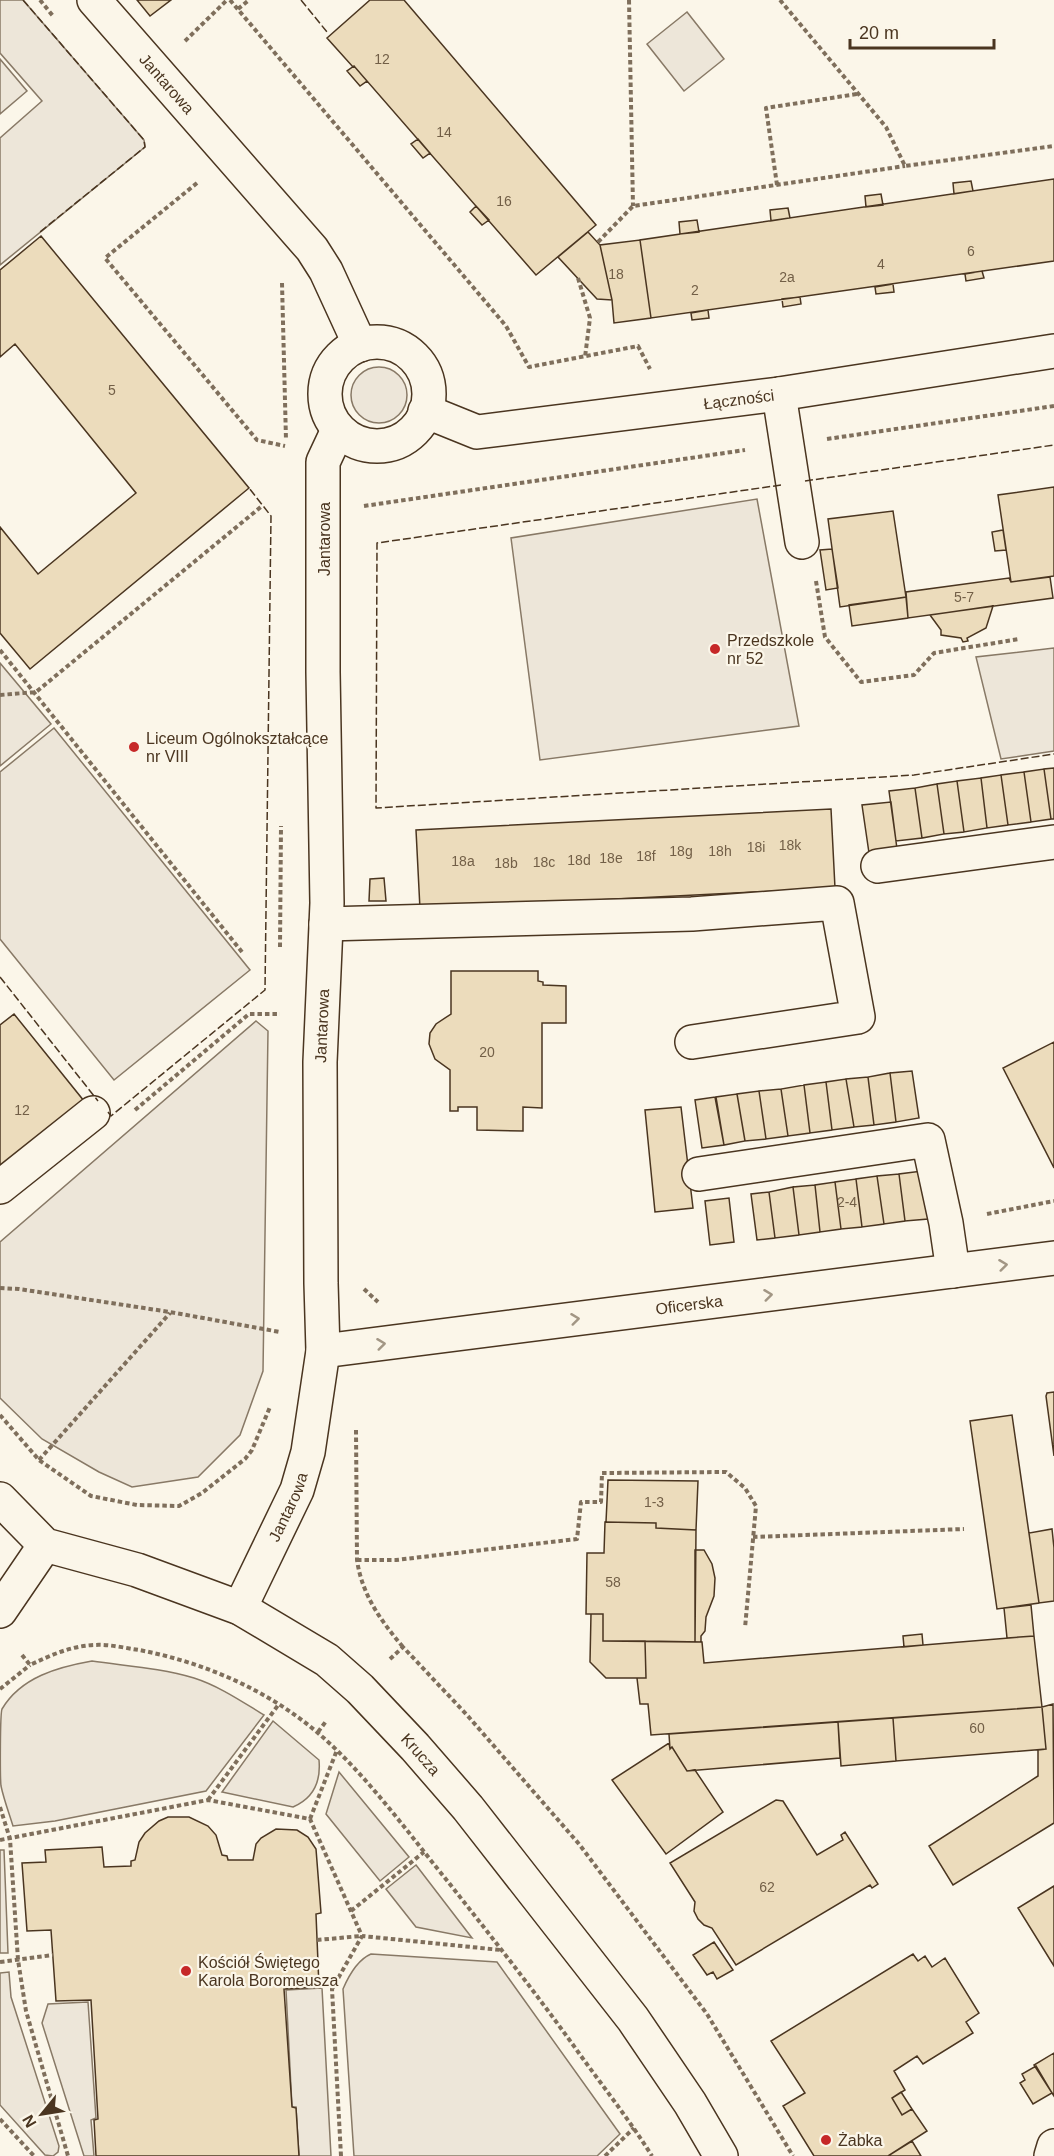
<svg xmlns="http://www.w3.org/2000/svg" width="1054" height="2156" viewBox="0 0 1054 2156" font-family="Arial,sans-serif">
<style>
.green{fill:#ede6d9;stroke:#887966;stroke-width:1.5}
.building{fill:#ecdcbc;stroke:#4a3520;stroke-width:1.5}
.lines{fill:none;stroke-linecap:round;stroke-linejoin:round}
.minor-casing{stroke:#4a3520;stroke-width:36}
.path{stroke:#7f6f5c;stroke-width:4;stroke-dasharray:4.5 3;stroke-linecap:butt}
.minor{stroke:#fbf6e9;stroke-width:33}
.fence{stroke:#4a3520;stroke-width:1.5;stroke-dasharray:8 3;stroke-linecap:butt}
.oneway{stroke:#a29684}
.poi-dot{fill:#c62828;stroke:#fbf6e9;stroke-width:2}
.labels{text-anchor:middle;dominant-baseline:central;stroke-width:4.5;stroke-linejoin:round;paint-order:stroke}
.number-label{font-size:14px;fill:#725f47}
.street-label{font-size:16px;fill:#4a3520;stroke:#fbf6e9}
.poi-label{font-size:16px;fill:#4a3520;stroke:#fbf6e9;text-anchor:start}
</style>
<rect width="100%" height="100%" fill="#fbf6e9"/>
<path class="green" d="M0 0H23L144 140 145 147 0 265V138L42 101 0 53Z
M687 12 724 59 684 91 647 44Z
M0 59 27 91 0 114Z
M351 395a28 28 0 1 1 56 0a28 28 0 1 1-56 0Z
M757 499 799 726 540 760 511 538Z
M1054 648V751L1001 759 976 657Z
M0 663 51 724 0 766Z
M54 728 250 970 114 1080 0 939V772Z
M256 1021 268 1031 263 1371 240 1435 198 1477 132 1487 99 1472 42 1439 0 1398V1242Z
M92 1661C126 1666 161 1668 194 1678 219 1686 241 1701 264 1715L206 1791 55 1821 13 1826C9 1813 4 1800 1 1786 0 1778 0 1714 2 1709 21 1677 58 1667 92 1661Z
M273 1721 319 1760C321 1782 314 1798 293 1807L222 1792Z
M339 1772 409 1857 380 1881 326 1814Z
M0 1850H4L8 1953H0Z
M416 1865 472 1938 416 1927 386 1889Z
M371 1954 497 1962 620 2134 597 2156H354L343 1989C349 1975 357 1960 371 1954Z
M9 1972 11 1997 59 2146 58 2152 53 2156 45 2155 0 2105V1973Z
M322 1988 331 2156H299L296 2107H292L286 1990Z
M88 2002 96 2118 91 2120 94 2156H84L42 2023 48 2004Z"/>
<path class="building" d="M137 0H171L150 16Z
M370 0H404L596 225 536 275 354 66 353 67 327 38Z
M354 66 367 81 360 86 347 71Z
M418 139 430 153 423 158 411 144Z
M1054 179V261L651 318 640 240Z
M971 181 973 191 954 194 953 183Z
M881 194 883 205 866 207 865 196Z
M476 206 489 220 482 225 470 212Z
M788 208 790 218 771 221 770 210Z
M697 220 699 232 680 234 679 222Z
M588 232 600 245 612 300 597 299 558 257Z
M41 236 249 488 30 669 0 633V527L38 574 136 493 15 344 0 357V270Z
M640 240 651 318 614 323 612 300 600 245Z
M982 271 984 278 966 281 965 274Z
M893 284 894 292 876 294 875 287Z
M800 297 801 304 783 307 782 299Z
M708 310 709 318 692 320 691 313Z
M1054 487V576L1011 582 998 495Z
M893 511 906 597 840 607 828 519Z
M1003 530 1006 550 995 551 992 532Z
M832 549 838 588 826 590 820 550Z
M1050 577 1053 598 908 618 906 592 1009 578 1011 582Z
M906 597 908 618 852 626 849 605Z
M993 606 986 628 967 638 968 641 963 642 961 638 941 635V630L930 615Z
M1054 768V819H1051L1044 769Z
M1044 769 1051 819 1031 822 1024 772Z
M1024 772 1031 822 1008 825 1001 775Z
M1001 775 1008 825 987 828 981 778Z
M981 778 987 828 964 832 957 781Z
M957 781 964 832 944 834 937 784Z
M937 784 944 834 922 838 915 788Z
M915 788 922 838 896 841 889 791Z
M891 802 897 849 869 853 862 805Z
M831 809 835 888 420 909 416 830Z
M384 878 386 901H369L370 879Z
M451 971H538V981L543 982V985L566 986V1023H542V1108L523 1107V1131L477 1130V1107H458V1111H450V1070L435 1059 429 1044 430 1033 436 1024 451 1014Z
M14 1014 84 1101 0 1167V1025Z
M1054 1042V1168L1003 1068Z
M912 1071 919 1118 896 1122 890 1073Z
M890 1073 896 1122 874 1125 868 1077Z
M868 1077 874 1125 854 1127 846 1079Z
M846 1079 854 1127 832 1130 826 1082Z
M826 1082 832 1130 810 1133 804 1085Z
M804 1085 810 1133 788 1136 781 1089Z
M781 1089 788 1136 766 1139 759 1091Z
M759 1091 766 1139 745 1141 737 1094Z
M737 1094 745 1141 724 1145 716 1097Z
M715 1097 724 1145 702 1148 695 1100Z
M681 1107 693 1208 655 1212 645 1110Z
M922 1171 928 1219 905 1221 899 1174Z
M899 1174 905 1221 884 1224 877 1176Z
M877 1176 884 1224 862 1227 856 1179Z
M856 1179 862 1227 841 1229 835 1182Z
M835 1182 841 1229 820 1232 815 1185Z
M815 1185 820 1232 799 1235 793 1187Z
M793 1187 799 1235 775 1238 769 1192Z
M769 1192 775 1238 757 1240 751 1194Z
M729 1198 734 1242 710 1245 705 1201Z
M1054 1392V1456L1046 1396 1047 1393Z
M1012 1415 1039 1603 997 1609 970 1421Z
M608 1480 698 1481 696 1530 656 1528V1523L606 1522Z
M605 1522 656 1523V1528L696 1530 695 1642 603 1641V1614H586L587 1553H604Z
M1052 1529 1054 1548V1601L1039 1603 1029 1533Z
M695 1550H704L712 1564 715 1578 714 1596 706 1617 705 1631 701 1636V1642H695Z
M1031 1605 1034 1636 1007 1638 1004 1608Z
M591 1614H603V1641H645L646 1678H606L590 1662Z
M922 1634 923 1645 904 1647 903 1636Z
M1034 1636 1042 1707 651 1735 648 1704H640L637 1678H646L645 1641 702 1642 704 1663Z
M1053 1704 1054 1823 953 1885 929 1846 1038 1776V1750L1046 1749 1042 1707Z
M1042 1707 1046 1749 896 1761 893 1718Z
M893 1718 896 1761 841 1766 838 1722Z
M838 1722 840 1758 687 1771 672 1747 670 1749 669 1734Z
M669 1743 670 1749 672 1747 687 1771 695 1770 723 1812 666 1854 612 1780Z
M776 1800 783 1801 817 1855 843 1840 841 1835 845 1832 878 1884 872 1888 870 1885 736 1965 712 1928 704 1925 698 1919 694 1911 695 1902 670 1863Z
M168 1817H189L208 1826 216 1835 222 1855 227 1856 228 1860H253L256 1844 261 1838 276 1829 297 1830 308 1837 316 1849 321 1913 316 1914 319 1987 284 1989 292 2107 296 2108 299 2156H96L94 2120 98 2119 91 2000 56 2001 51 1930 27 1931 22 1863 46 1862 45 1850 102 1847 104 1867 131 1866V1861L135 1860 139 1842 145 1833 159 1821Z
M1054 1886V1966L1018 1908Z
M714 1942 733 1970 717 1979 713 1972 707 1975 693 1955Z
M913 1954 918 1961 925 1956 932 1967 945 1958 979 2013 966 2022 973 2033 923 2064 917 2056 894 2071 905 2090 892 2098 902 2115 912 2109 927 2131 888 2156H814L783 2106 805 2093 771 2041Z
M1054 2053V2096L1034 2065Z
M1036 2066 1052 2093 1033 2104 1020 2083 1025 2080 1022 2074Z
M901 2092 912 2109 902 2115 892 2098Z
M912 2141 921 2156H888Z"/>
<g class="lines">
<defs>
<g id="minor">
<path id="s1" d="M94 0 312 249 326 271 360 345"/>
<circle cx="377" cy="394" r="52"/>
<path d="M779 394 802 542"/>
<path id="s2" d="M425 411 477 432 779 394 1054 351"/>
<path d="M878 866 1054 842"/>
<path d="M326 924 692 914 837 903 858 1017 692 1042"/>
<path d="M699 1174 928 1140 946 1223 953 1271"/>
<path d="M0 1187 93 1113"/>
<path id="s3" d="M323 1351 1054 1258"/>
<path id="s4" d="M0 1499 45 1545 137 1570 240 1608 327 1660 360 1689 415 1747 468 1808 633 2019 690 2103 721 2156"/>
<path id="s5" d="M240 1608 297 1490 308 1452 323 1351 321 1283 320 1062 327 903 323 672V462L338 430"/>
<path d="M0 1611 45 1545"/>
<path d="M1051 2156 1054 2146"/>
</g>
</defs>
<use href="#minor" class="minor-casing"/>
<path class="path" d="M40 0 53 16
M230 0 506 326 529 367 638 346 650 369
M629 0 633 206
M780 0 886 127 905 166 1054 146
M238 9 249 0
M185 41 227 0
M197 183 105 258 257 440 285 446
M777 185 766 108 857 94
M598 242 633 206 905 166
M578 278 590 318 585 357
M282 283 286 440
M827 439 1054 406
M364 506 745 450
M816 581 825 637 861 682 914 675 934 653 1019 639
M0 650 242 952
M0 695 36 692 262 506
M280 947 281 826
M135 1110 249 1014H280
M987 1214 1054 1201
M0 1288 19 1289 170 1312 280 1332
M364 1289 378 1302
M0 1415 39 1460 91 1496 137 1505 179 1506 202 1493 245 1459 252 1450 270 1407
M356 1430 357 1560C362 1595 381 1621 403 1647
M39 1460 170 1313
M753 1537 964 1529
M357 1560H396L577 1539 581 1502H601L602 1473 726 1472 745 1488 756 1506 745 1628
M22 1655 30 1665C51 1655 71 1646 94 1645 109 1644 125 1648 139 1650 203 1662 268 1690 318 1733 366 1774 409 1834 449 1883 494 1940 539 1997 581 2056 605 2089 630 2121 652 2156
M390 1659 403 1647 467 1715 579 1844 707 2014 793 2156
M0 1689 30 1665
M318 1732 327 1720
M208 1800 279 1704
M0 1807 10 1839 18 1960 26 2011 68 2156
M310 1819 337 1750
M0 1840 208 1800 310 1819 362 1936 501 1950
M351 1911 424 1852
M317 1940 361 1936
M0 1962 53 1955
M0 2119 34 2156
M341 2156 332 1989 362 1936
M605 2156 634 2128"/>
<use href="#minor" class="minor"/>
<path class="fence" d="M23 0 144 140 145 147 40 232
M301 0 327 32
M805 481 1054 445
M781 485 377 543 376 808 914 775 1054 754
M0 977 98 1101
M108 1112 111 1116 265 990 271 516 249 488"/>
</g>
<defs><path id="oneway-chevron" d="M-2-3.5L2.5 0L-2 3.5" fill="none" stroke-width="1.6" stroke-linecap="round" stroke-linejoin="round" transform="scale(1.5)"/></defs>
<g class="oneway">
<use href="#oneway-chevron" transform="translate(1003 1265) rotate(-7)"/>
<use href="#oneway-chevron" transform="translate(768 1295) rotate(-7)"/>
<use href="#oneway-chevron" transform="translate(575 1319) rotate(-7)"/>
<use href="#oneway-chevron" transform="translate(381 1344) rotate(-7)"/>
</g>
<g class="poi-dot">
<circle cx="715" cy="649" r="6"/>
<circle cx="134" cy="747" r="6"/>
<circle cx="186" cy="1971" r="6"/>
<circle cx="826" cy="2140" r="6"/>
</g>
<g class="labels">
<g class="number-label">
<text x="382" y="59">12</text>
<text x="444" y="132">14</text>
<text x="504" y="201">16</text>
<text x="971" y="251">6</text>
<text x="881" y="264">4</text>
<text x="616" y="274">18</text>
<text x="787" y="277">2a</text>
<text x="695" y="290">2</text>
<text x="112" y="390">5</text>
<text x="964" y="597">5-7</text>
<text x="790" y="845">18k</text>
<text x="756" y="847">18i</text>
<text x="681" y="851">18g</text>
<text x="720" y="851">18h</text>
<text x="646" y="856">18f</text>
<text x="611" y="858">18e</text>
<text x="579" y="860">18d</text>
<text x="463" y="861">18a</text>
<text x="544" y="862">18c</text>
<text x="506" y="863">18b</text>
<text x="487" y="1052">20</text>
<text x="22" y="1110">12</text>
<text x="847" y="1202">2-4</text>
<text x="654" y="1502">1-3</text>
<text x="613" y="1582">58</text>
<text x="977" y="1728">60</text>
<text x="767" y="1887">62</text>
</g>
<g class="street-label">
<text stroke="none"><textPath href="#s1" startOffset="111">Jantarowa</textPath></text>
<text stroke="none"><textPath href="#s2" startOffset="320">Łączności</textPath></text>
<text transform="translate(324 539) rotate(-90)">Jantarowa</text>
<text stroke="none"><textPath href="#s5" startOffset="598">Jantarowa</textPath></text>
<text stroke="none"><textPath href="#s3" startOffset="369">Oficerska</textPath></text>
<text stroke="none"><textPath href="#s5" startOffset="112">Jantarowa</textPath></text>
<text stroke="none"><textPath href="#s4" startOffset="504">Krucza</textPath></text>
</g>
<g class="poi-label">
<text x="727" y="640">Przedszkole<tspan x="727" dy="18">nr 52</tspan></text>
<text x="146" y="738">Liceum Ogólnokształcące<tspan x="146" dy="18">nr VIII</tspan></text>
<text x="198" y="1962">Kościół Świętego<tspan x="198" dy="18">Karola Boromeusza</tspan></text>
<text x="838" y="2140">Żabka</text>
</g>
</g>
<g transform="translate(42 2114) rotate(240)" stroke="#fbf6e9" stroke-width="4.5" paint-order="stroke">
<path d="M0-4.5L10 22L0 15L-10 22Z" fill="#4a3520"/>
<text y="-9" font-size="16" font-weight="bold" text-anchor="middle" fill="#4a3520">N</text>
</g>
<path d="M850 39v9h144v-9" fill="none" stroke="#4a3520" stroke-width="3"/>
<text x="859" y="39" font-size="18" fill="#4a3520" stroke="#fbf6e9" stroke-width="4.5" paint-order="stroke">20 m</text>
</svg>
